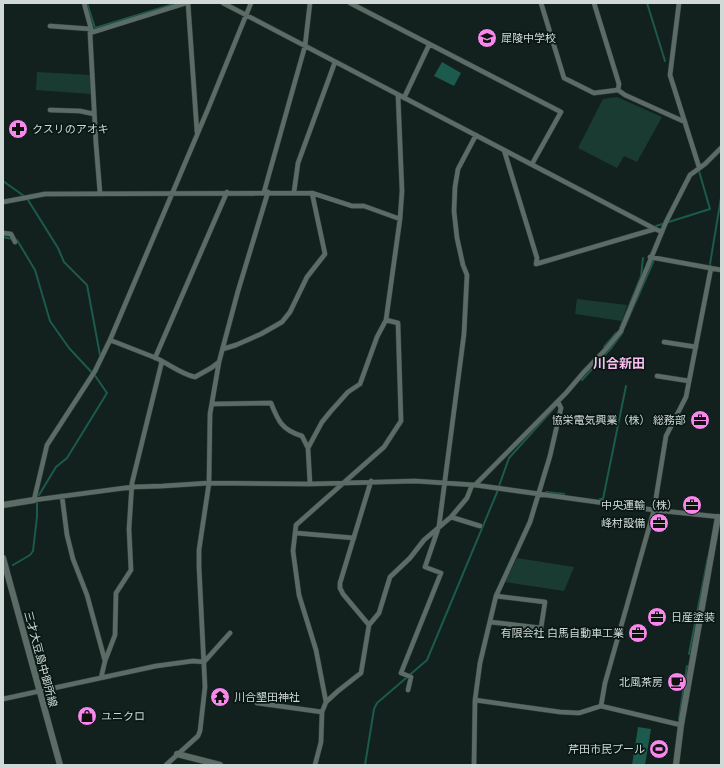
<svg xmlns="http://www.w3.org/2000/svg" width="724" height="768" viewBox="0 0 724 768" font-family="'Archivo Narrow','Noto Sans JP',sans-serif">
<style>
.green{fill:#1a3b32}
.water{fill:#1b5a4c}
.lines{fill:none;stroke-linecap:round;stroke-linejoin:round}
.stream{stroke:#1b5a4c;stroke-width:2}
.street-casing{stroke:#333c39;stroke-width:5.5}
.secondary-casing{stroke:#333c39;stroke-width:7}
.street{stroke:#5b6c67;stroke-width:4.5}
.secondary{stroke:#5b6c67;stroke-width:6}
.labels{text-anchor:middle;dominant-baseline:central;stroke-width:3.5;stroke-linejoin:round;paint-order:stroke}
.poi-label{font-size:11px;fill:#d0d9d6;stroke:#091814;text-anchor:end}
.street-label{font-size:11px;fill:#d0d9d6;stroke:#091814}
.quarter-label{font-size:13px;font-weight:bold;fill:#fdbef3;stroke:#091814}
</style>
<rect width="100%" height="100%" fill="#12211d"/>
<path class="green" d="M37 72 91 75V94L36 90Z
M617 97 662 117 637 162 624 156 617 168 578 148 603 99Z
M577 299 627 305 622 321 575 314Z
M517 558 574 567 564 591 505 582Z"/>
<path class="water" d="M442 62 461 73 454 86 434 76Z
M638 727 651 729 645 765H632Z"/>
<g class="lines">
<path class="stream" d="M87 3 95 28 177 3
M647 3 665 61
M3 181 24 196
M28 200 58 248 64 262 87 285 100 355
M656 226 710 209 699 171
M3 237 17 240 35 270 50 321 69 348 96 377 107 393 67 458 56 467 39 495
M710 264 721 198
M625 326 654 260
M620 328 641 276 643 258
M604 347 616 333
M582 380 612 347 623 332
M499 486 509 458 555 407
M546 492 564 494
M600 499H603L626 386
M13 565 30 555 33 551 37 517V503
M689 654 708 557
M679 719 687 666
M365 765 374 709 377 703 427 660 498 490"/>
<defs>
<path id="street" d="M84 3 92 32
M188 3 197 132
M223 3 655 229
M251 3 208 109 110 340 95 371 47 445 34 500 132 487 163 486 209 483 310 484 415 481 475 485 654 510 721 517
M350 3 561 112 532 164
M541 3 564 78 594 93 618 90 625 95 685 122
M594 3 619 84 618 90
M679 3 670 75 699 167
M50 26 91 29
M404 98 429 45
M50 110 80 111 94 114
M504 150 537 258 536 264 655 229 662 232
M264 192 305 46 310 3
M294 192 298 163 335 62
M100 193 96 144 90 33 186 3
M3 202 45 194 312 193 352 206H364L400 219
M3 233 11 234 15 242
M650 257 721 270
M110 340C125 346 141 352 156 358 169 364 181 374 195 377L211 368 219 362
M664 342 696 347
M223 349 236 345 261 334 282 322 290 312 307 277 325 254 312 193
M155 358 227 192
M657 376 689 381
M212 404 271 403C278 421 282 430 302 436L308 448
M310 484 308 448 322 422 331 411 348 392 360 384 377 337 386 320 400 219 402 191 398 95
M475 485 566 393 584 372 606 349 621 331 666 222 690 175 705 164 721 148
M62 496 67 535 73 559 87 595 105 661
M451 517 480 526
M296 533 354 538
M490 622 541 628 545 602 496 596
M369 625 343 594 340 588V583L371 481
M101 678 105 661 115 635 116 593 131 570 129 529 132 483 162 361
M408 690 411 677 401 673 441 573 425 567 439 526 464 334 467 275 463 265 457 238 454 211 455 187 458 169 476 135
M3 699 156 666 193 661 204 662 230 633
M475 700 560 712 579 713 601 706
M326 702 316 650 299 595 293 551 296 525 384 447 401 421 398 323 386 320
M257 703 322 712
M681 725 601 706 605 683 654 510 666 436 686 397 711 268
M166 765 198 736 200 731 205 687 199 567V550L209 483 210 414 219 362 238 291 268 192
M315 765 321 742 322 712 326 702 338 691 361 673 369 625 379 613 390 577 410 558 424 540 451 517 467 498 472 485
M474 765 475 700 480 663 496 596 530 522 550 456 561 408 558 402"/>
<path id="secondary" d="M3 505 34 500
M3 558 60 765
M177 754 220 765
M676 765 681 725 718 517"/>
</defs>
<use href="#street" class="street-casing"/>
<use href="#secondary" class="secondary-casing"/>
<use href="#street" class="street"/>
<use href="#secondary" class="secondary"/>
</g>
<defs>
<symbol id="school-disc" viewBox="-11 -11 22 22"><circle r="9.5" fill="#f888eb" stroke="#091814"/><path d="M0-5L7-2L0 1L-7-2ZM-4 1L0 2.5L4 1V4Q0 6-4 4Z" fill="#111"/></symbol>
<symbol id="pharmacy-disc" viewBox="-11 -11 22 22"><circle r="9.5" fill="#f888eb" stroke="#091814"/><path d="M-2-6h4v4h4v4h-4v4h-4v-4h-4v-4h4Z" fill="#111"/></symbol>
<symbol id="office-disc" viewBox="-11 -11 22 22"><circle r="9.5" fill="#f888eb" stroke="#091814"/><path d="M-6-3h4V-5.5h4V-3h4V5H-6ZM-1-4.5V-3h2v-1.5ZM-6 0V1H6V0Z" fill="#111"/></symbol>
<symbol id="cafe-disc" viewBox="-11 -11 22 22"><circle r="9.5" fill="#f888eb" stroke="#091814"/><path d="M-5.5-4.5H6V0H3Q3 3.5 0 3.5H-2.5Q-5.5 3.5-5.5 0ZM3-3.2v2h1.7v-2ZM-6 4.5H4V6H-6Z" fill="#111"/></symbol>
<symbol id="temple-disc" viewBox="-11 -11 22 22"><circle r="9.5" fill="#f888eb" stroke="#091814"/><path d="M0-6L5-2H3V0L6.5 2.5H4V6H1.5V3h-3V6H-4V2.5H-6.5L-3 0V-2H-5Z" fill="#111"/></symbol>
<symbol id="shop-disc" viewBox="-11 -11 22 22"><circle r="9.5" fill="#f888eb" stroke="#091814"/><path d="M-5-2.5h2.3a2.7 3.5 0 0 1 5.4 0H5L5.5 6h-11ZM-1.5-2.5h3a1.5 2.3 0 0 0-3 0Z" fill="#111"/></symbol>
<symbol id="stadium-disc" viewBox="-11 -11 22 22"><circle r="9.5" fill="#f888eb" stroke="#091814"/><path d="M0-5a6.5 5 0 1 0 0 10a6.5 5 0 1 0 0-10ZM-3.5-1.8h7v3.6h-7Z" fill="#111"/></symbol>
</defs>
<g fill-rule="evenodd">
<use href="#school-disc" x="476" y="27" width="22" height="22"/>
<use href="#pharmacy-disc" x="7" y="118" width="22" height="22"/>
<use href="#office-disc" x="689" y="409" width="22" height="22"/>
<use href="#office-disc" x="681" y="494" width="22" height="22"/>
<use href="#office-disc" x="648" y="512" width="22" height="22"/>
<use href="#office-disc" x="646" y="606" width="22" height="22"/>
<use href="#office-disc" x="627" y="622" width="22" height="22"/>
<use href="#cafe-disc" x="666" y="671" width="22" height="22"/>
<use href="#temple-disc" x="209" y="686" width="22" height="22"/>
<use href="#shop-disc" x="76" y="705" width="22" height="22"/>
<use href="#stadium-disc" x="648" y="738" width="22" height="22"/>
</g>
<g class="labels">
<g class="poi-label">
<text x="501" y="38" text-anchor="start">犀陵中学校</text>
<text x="32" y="129" text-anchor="start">クスリのアオキ</text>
<text x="686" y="420">協栄電気興業（株） 総務部</text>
<text x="678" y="505">中央運輸（株）</text>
<text x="645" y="523">峰村設備</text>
<text x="671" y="617" text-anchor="start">日産塗装</text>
<text x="624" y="633">有限会社 白馬自動車工業</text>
<text x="663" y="682">北風茶房</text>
<text x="234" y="697" text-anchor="start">川合墾田神社</text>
<text x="101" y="716" text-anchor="start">ユニクロ</text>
<text x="645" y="749">芹田市民プール</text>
</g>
<g class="street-label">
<text transform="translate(41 659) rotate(75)">三才大豆島中御所線</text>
</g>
<g class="quarter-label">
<text x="619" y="363">川合新田</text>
</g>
</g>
<rect width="724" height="768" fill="none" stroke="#d0d9d6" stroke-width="8"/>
</svg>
